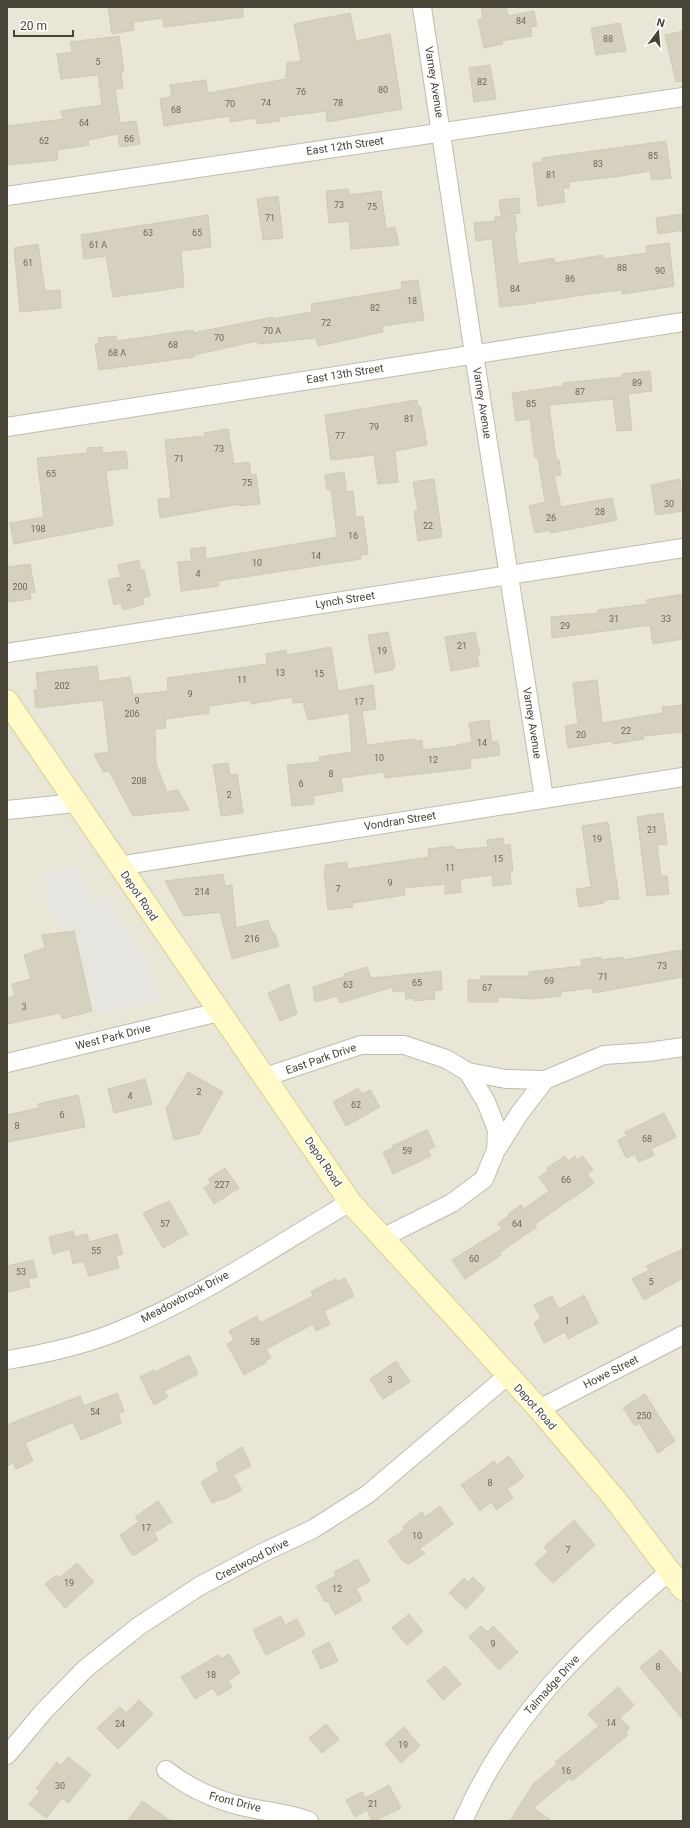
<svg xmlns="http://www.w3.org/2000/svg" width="690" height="1828" viewBox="0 0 690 1828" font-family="Roboto,sans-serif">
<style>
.residential{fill:#e9e6d7}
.parking{fill:#e6e5e0}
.building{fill:#d6d1be;stroke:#d1cab1}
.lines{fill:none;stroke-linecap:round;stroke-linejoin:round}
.street-casing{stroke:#c0bcab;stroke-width:20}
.secondary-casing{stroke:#d5cf98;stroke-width:24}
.street{stroke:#fff;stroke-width:18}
.secondary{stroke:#fffac8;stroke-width:22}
.labels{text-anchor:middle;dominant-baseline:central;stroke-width:3.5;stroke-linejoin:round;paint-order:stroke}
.number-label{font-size:9px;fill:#6c6759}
.street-label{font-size:11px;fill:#484437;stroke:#fff}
</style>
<rect width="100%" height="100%" fill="#f5f3e9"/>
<path class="residential" d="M7 7H683V1821H7Z"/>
<path class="parking" d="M79 864 90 904 104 895 150 961 159 1001 97 1015 75 925 56 927 41 875Z"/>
<path class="building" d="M108 7H243V17L164 27 163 18 133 22 134 30 112 34Z
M481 7H506L508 16 534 11 537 26 531 27 532 36 502 41 503 44 484 48 478 20 483 19Z
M350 13 356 41 390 34 402 109 327 122 326 111 279 117 280 121 257 124 256 118 230 122 229 116 164 126 160 99 172 97 170 85 206 80 208 93 286 79 287 63 301 61 294 24Z
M620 23 626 51 596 55 591 28Z
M683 31V81L676 82 665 35Z
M119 36 124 71H121L123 88 115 89 120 123 136 121 140 144 120 147 118 134 88 140 89 145 57 150 58 160 7 165V126L63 119 61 111 102 105 98 75 61 79 57 54 72 52 70 42Z
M490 65 496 99 474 102 469 68Z
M666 141 671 178 652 180 650 171 621 176 569 182V188H563L565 202 538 206 533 163 543 162 542 158Z
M348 189 349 195 381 191 386 229 395 227 399 245 351 249 349 221 329 223 326 191Z
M278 196 283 238 263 240 257 199Z
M519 198 520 213 501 215 499 200Z
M683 214V230L658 234 656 218Z
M208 215 211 247 181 251 184 287 113 297 106 256 84 259 81 235Z
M515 215 517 232H514L518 264 554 258 555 263 603 255 604 259 647 253 646 246 669 243 674 286 623 294 622 290 611 291 535 302V303L500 307 492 239 476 241 474 223 495 221V217Z
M38 244 45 291 60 290 61 308 20 312 14 248Z
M418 280 424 320 382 326 383 332 318 346 316 338 258 344 257 341 194 355V357L99 370 95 344 99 343 98 338 116 336 117 341 193 330V333L273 317V319L312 312 311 304 402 289 401 282Z
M650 371 652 391 628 394 632 430 617 431 613 399 549 405 556 460H559L561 475 554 476 561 507 612 498 617 520 551 533 550 530 535 533 529 506 545 502 538 458H535L530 419 516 421 512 393 563 386V383L622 377V374Z
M417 400 418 406H420L427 445 395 451 398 482 378 484 374 455 331 460 325 415Z
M228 429 234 464 249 462 251 475 256 474 260 504 240 506V504L160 518 158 499 171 498 165 440 205 436 204 433Z
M102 447 103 453 126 451 128 468 106 471 113 525 14 544 10 523 44 517 37 458 87 453V448Z
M344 472 347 492 353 491 356 517 363 516 368 554 360 555 361 559 218 581 219 586 181 591 178 562 192 561 190 549 205 547 206 559 337 537 331 490H327L325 475Z
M434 479 442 537 418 541 414 511H418L413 482Z
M680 479 683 511 656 515 651 485Z
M139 560 141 570H144L150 596 143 598 144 604 123 610 121 603 114 605 108 580 121 577 118 565Z
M30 564 35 592 30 593 31 599 8 602 7 567Z
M683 594V639L653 644 650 625 552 638 551 617 599 613 598 610 647 604 646 600Z
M388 632 395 667 393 668V670L375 673 368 635Z
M475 632 480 655 477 656 479 666 451 671 445 637Z
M331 647 338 691 373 685 376 709 362 711 367 745 414 739 415 741 422 740 423 750 457 746V745L472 742 469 723 489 720 492 742 498 741 500 755 470 759 471 768 385 778 384 772 341 778 343 791 313 796 314 804 292 806 287 765 320 762 319 757 352 752 349 713 308 720 303 702 293 703 292 697 251 704 250 700 209 706V713L165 719 166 728 155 729 156 764 167 792 178 790 189 810 133 816 109 771 103 772 94 754 109 752 103 700 36 708 34 690H38L36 673 97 666 99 681 130 677 133 695 168 691 167 678 267 664 266 654 286 650 287 655Z
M597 680 602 723 663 713 662 707 683 705V732L643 736 644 739 613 744 612 741 568 748 565 726 578 724 573 683Z
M228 763 230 775 237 774 243 813 221 816 213 765Z
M663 813 667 844 657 845 661 876H667L669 894 647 896 637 817Z
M608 822 619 899 604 900V903L579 907 576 889 591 887 582 826Z
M503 838 504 845 510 844 513 870 510 871 511 884 493 886 492 875 460 879 461 892 445 894V884L404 888 405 895 352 903 353 907 328 910 324 871 326 870 325 865 347 862 348 869 429 857 428 849 454 846 455 850 488 847 487 840Z
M223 874 225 886 232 885 236 928 268 920 272 932H274L279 946 232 959 220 912 184 916 165 881Z
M74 931 92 1011 62 1019 60 1013 7 1024V998L15 996 12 984 31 979 24 955 45 948 42 935Z
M681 950 683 977 593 993 592 988 561 992V996L532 999 498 997V1002H468V980H481V976H529V972L582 966 581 960 601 957V960L623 957V960Z
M367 967 371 978 441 971 442 990 434 991 435 999 414 1001 413 998 406 999 405 991 393 992V987L340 1003 337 996 315 1002 313 987 344 977V974Z
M289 984 297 1014 280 1021 268 993Z
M188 1072 223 1092 199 1134 174 1140 166 1109Z
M145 1079 152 1104 114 1113 108 1089Z
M358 1088 362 1094 370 1090 380 1107 346 1126 333 1102Z
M78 1095 85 1127 7 1142V1115L39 1108 38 1104Z
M664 1113 676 1137 651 1149 654 1155 639 1162 635 1154 626 1158 618 1140 627 1136 625 1132Z
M427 1130 435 1147 428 1150 431 1156 393 1174 383 1152 393 1148 392 1146Z
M565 1156 568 1161 575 1156 577 1160 583 1156 593 1170 587 1174 594 1183 535 1224 537 1227 499 1253 501 1255 465 1279 452 1260 502 1229 498 1223 509 1216 508 1214 521 1205 524 1209 549 1191 539 1177 548 1171 547 1168Z
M225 1168 239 1188 214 1204 204 1188 211 1183 208 1179Z
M169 1201 188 1234 163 1248 143 1213Z
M73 1231 75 1237 87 1234 89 1242 117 1234 123 1254 116 1256 119 1268 89 1276 83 1261 73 1264 70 1249 53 1254 49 1237Z
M683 1249V1278L644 1300 632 1279 649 1270 646 1266Z
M33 1260 37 1277 28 1279 30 1287 7 1292V1266Z
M345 1278 354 1296 324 1311 330 1324 316 1331 313 1324 266 1349 271 1358 266 1360 267 1362 244 1375 227 1344 234 1340 229 1331 257 1316 260 1323 313 1296 311 1292 318 1288 336 1279 337 1282Z
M584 1295 598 1323 568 1339 565 1332 544 1343 534 1323 541 1318 534 1305 552 1296 559 1309Z
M189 1355 198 1374 164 1391 168 1397 154 1405 140 1377 154 1370 155 1372Z
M396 1361 410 1382 383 1399 370 1379Z
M117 1393 124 1411 118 1414 121 1423 81 1440 73 1422 25 1443 33 1461 16 1469 13 1463 7 1466V1425L80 1396 84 1406Z
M645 1394 675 1441 658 1453 639 1423 635 1426 623 1408Z
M242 1447 251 1466 233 1475 242 1490 223 1500 222 1499 212 1503 201 1482 219 1471 216 1463Z
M509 1456 524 1477 507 1489 513 1498 497 1510 491 1502 480 1511 461 1485 494 1461 497 1465Z
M158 1501 172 1522 154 1533 158 1540 133 1556 120 1535 139 1522 135 1517Z
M440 1506 453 1524 419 1549 425 1553 409 1564 403 1561 388 1541 404 1530 403 1526 422 1512 425 1517Z
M574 1520 595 1545 553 1583 535 1564 548 1552 544 1547Z
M358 1559 370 1581 356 1589 362 1600 335 1615 328 1601 325 1602 316 1586 336 1576 334 1572Z
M77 1563 94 1582 65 1608 45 1584 56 1575 59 1578Z
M473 1577 485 1589 466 1609 449 1593 464 1578 468 1582Z
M409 1614 423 1631 407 1645 392 1628Z
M281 1616 285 1625 297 1619 305 1635 266 1655 253 1630Z
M481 1626 487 1632 493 1626 518 1652 499 1670 469 1637Z
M329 1642 338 1661 321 1669 312 1651Z
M661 1650 683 1676V1720L640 1667Z
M229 1654 240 1673 228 1681 232 1687 218 1696 213 1688 195 1699 181 1677 218 1655 221 1659Z
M445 1666 461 1684 443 1700 427 1681Z
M618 1687 634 1705 620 1718 630 1728 626 1732 628 1735 572 1781 570 1778 533 1808 552 1821H522L519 1819 510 1821 534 1783 557 1764 555 1762 599 1726 588 1714Z
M139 1700 153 1714 118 1749 97 1728 120 1707 126 1713Z
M326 1724 339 1739 322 1753 309 1738Z
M404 1727 420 1746 401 1763 385 1744Z
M68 1757 91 1775 68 1803 62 1798 46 1818 29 1804 40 1791 36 1788 57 1762 61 1766Z
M389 1785 401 1808 375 1821H372L367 1810 355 1817 346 1800 362 1792 365 1798Z
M142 1801 171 1821H128Z"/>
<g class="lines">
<defs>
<path id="street" d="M422 7 474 354 544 798
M7 196 683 97
M7 427 683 322
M7 653 683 548
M7 810 76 803
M118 866 683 777
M7 1063 219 1012
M468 1072 506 1079 545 1080 604 1055 648 1052 683 1047
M265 1077 361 1045H404L446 1059 468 1072 486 1102 497 1130 496 1150 484 1179 452 1203 382 1238
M497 1149 519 1114 545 1080
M7 1360C44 1354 81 1346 116 1332 198 1299 274 1247 350 1202
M539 1409 683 1335
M7 1755 44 1711 85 1669 139 1626 198 1587 260 1554 313 1529 368 1494 507 1376
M166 1770C193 1791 222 1803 255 1809 274 1812 291 1814 309 1821
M463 1821C509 1716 584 1644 670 1571"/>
<path id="secondary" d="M7 701 350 1202 539 1409 615 1499 683 1589"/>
</defs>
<use href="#street" class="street-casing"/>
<use href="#secondary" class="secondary-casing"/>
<use href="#street" class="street"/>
<use href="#secondary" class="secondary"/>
</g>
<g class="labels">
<g class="number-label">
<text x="521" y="21">84</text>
<text x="608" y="39">88</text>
<text x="98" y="62">5</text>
<text x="482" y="82">82</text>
<text x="383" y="90">80</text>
<text x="301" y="92">76</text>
<text x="266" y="103">74</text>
<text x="338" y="103">78</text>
<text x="230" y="104">70</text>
<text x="176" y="110">68</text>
<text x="84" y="123">64</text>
<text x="129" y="139">66</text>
<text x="44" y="141">62</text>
<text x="653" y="156">85</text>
<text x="598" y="164">83</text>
<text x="551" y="175">81</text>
<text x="339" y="205">73</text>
<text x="372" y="207">75</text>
<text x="270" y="218">71</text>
<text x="148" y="233">63</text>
<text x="197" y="233">65</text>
<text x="98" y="245">61 A</text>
<text x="28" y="263">61</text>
<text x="622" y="268">88</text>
<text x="660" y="271">90</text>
<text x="570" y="279">86</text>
<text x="515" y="289">84</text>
<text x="412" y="301">18</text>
<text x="375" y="308">82</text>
<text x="326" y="323">72</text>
<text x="272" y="331">70 A</text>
<text x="219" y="338">70</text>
<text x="173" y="345">68</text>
<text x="117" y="353">68 A</text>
<text x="637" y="383">89</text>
<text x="580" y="392">87</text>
<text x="531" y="404">85</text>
<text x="409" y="419">81</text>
<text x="374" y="427">79</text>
<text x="340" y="436">77</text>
<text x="219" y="449">73</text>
<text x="179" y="459">71</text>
<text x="51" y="474">65</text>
<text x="247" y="483">75</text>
<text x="669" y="504">30</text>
<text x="600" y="512">28</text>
<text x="551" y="518">26</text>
<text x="428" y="526">22</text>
<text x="38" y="529">198</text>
<text x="353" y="536">16</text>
<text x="316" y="556">14</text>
<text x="257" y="563">10</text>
<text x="198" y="574">4</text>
<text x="20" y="587">200</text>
<text x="129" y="588">2</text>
<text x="614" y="619">31</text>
<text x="666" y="619">33</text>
<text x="565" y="626">29</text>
<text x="462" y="646">21</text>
<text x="382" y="651">19</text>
<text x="280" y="673">13</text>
<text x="319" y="674">15</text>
<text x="242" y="680">11</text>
<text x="62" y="686">202</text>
<text x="190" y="694">9</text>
<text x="137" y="701">9</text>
<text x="359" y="702">17</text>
<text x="132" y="714">206</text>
<text x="626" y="731">22</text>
<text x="581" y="735">20</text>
<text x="482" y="743">14</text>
<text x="379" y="758">10</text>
<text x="433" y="760">12</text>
<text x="331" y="774">8</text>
<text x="139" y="781">208</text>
<text x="301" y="784">6</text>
<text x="229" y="795">2</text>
<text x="652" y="830">21</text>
<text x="597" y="839">19</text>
<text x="498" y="859">15</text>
<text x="450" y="868">11</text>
<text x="390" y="883">9</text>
<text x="338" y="889">7</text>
<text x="202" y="892">214</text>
<text x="252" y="939">216</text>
<text x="662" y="966">73</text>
<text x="603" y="977">71</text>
<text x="549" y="981">69</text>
<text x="417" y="983">65</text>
<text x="348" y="985">63</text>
<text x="487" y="988">67</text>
<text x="24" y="1007">3</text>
<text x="199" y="1092">2</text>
<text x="130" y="1096">4</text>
<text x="356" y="1105">62</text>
<text x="62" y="1115">6</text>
<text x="17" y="1126">8</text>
<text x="647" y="1139">68</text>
<text x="407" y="1151">59</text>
<text x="566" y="1180">66</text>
<text x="222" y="1185">227</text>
<text x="165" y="1224">57</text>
<text x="517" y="1224">64</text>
<text x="96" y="1251">55</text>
<text x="474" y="1259">60</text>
<text x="21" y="1272">53</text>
<text x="651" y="1282">5</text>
<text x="567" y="1321">1</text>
<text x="255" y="1342">58</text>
<text x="390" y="1380">3</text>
<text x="95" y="1412">54</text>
<text x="644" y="1416">250</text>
<text x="490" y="1483">8</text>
<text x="146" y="1528">17</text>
<text x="417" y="1536">10</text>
<text x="568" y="1550">7</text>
<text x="69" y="1583">19</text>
<text x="337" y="1589">12</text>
<text x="493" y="1644">9</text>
<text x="658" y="1667">8</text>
<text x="211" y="1675">18</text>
<text x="611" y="1723">14</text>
<text x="120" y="1724">24</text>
<text x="403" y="1745">19</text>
<text x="566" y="1771">16</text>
<text x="60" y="1786">30</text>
<text x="373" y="1804">21</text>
</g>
<g class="street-label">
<text transform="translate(434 82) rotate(81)">Varney Avenue</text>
<text transform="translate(345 146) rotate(-8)">East 12th Street</text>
<text transform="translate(345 374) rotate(-9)">East 13th Street</text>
<text transform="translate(482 403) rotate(81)">Varney Avenue</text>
<text transform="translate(345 600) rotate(-9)">Lynch Street</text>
<text transform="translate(532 723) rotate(81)">Varney Avenue</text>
<text transform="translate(400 821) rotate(-9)">Vondran Street</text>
<text transform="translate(139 896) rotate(56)">Depot Road</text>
<text transform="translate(113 1037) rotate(-14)">West Park Drive</text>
<text transform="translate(321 1059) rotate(-19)">East Park Drive</text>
<text transform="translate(323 1162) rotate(56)">Depot Road</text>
<text transform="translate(185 1297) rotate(-28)">Meadowbrook Drive</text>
<text transform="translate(611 1372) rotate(-27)">Howe Street</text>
<text transform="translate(535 1407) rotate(48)">Depot Road</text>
<text transform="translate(252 1560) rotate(-27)">Crestwood Drive</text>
<text transform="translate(552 1685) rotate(-48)">Talmadge Drive</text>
<text transform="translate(235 1802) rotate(14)">Front Drive</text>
</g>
</g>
<rect width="690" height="1828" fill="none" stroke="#484437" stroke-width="16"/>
<g transform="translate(658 32) rotate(16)" stroke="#ffffff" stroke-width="3" paint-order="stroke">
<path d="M0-3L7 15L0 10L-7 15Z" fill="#484437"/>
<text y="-6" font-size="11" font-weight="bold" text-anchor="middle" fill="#484437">N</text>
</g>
<path d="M14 30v6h59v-6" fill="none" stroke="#484437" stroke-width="2"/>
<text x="20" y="30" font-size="12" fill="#484437" stroke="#ffffff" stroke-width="3" paint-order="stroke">20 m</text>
</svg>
